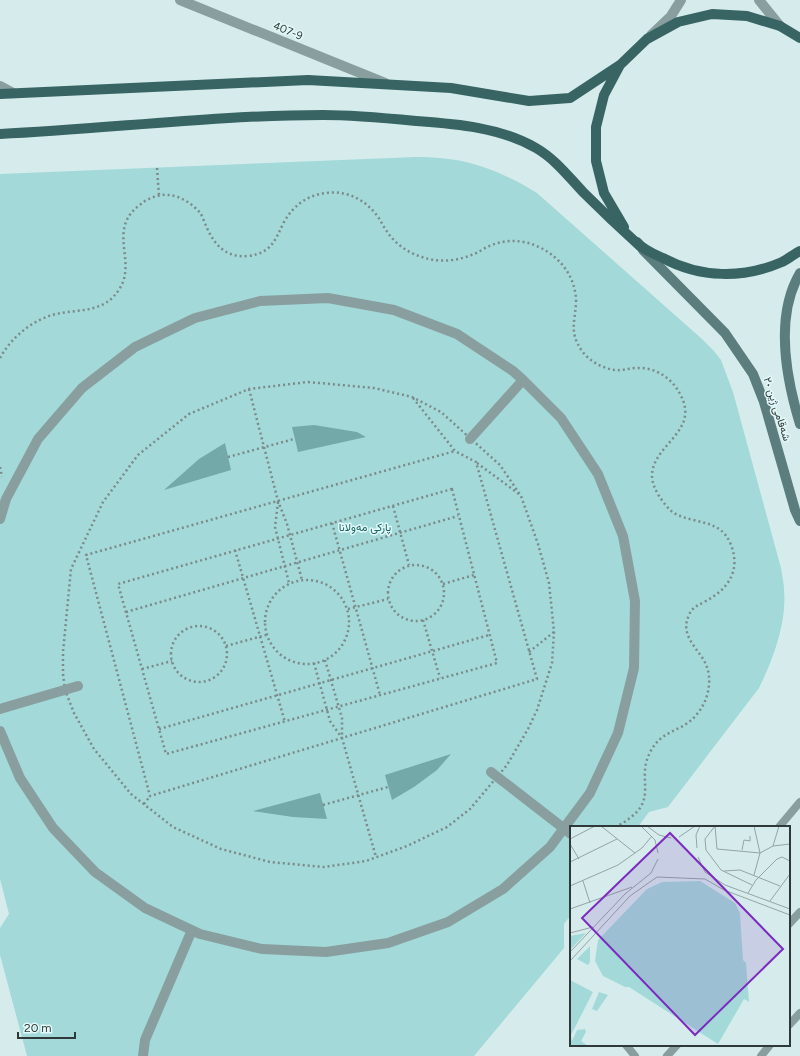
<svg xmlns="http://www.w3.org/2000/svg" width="800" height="1056" viewBox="0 0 800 1056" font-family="Figtree,Vazirmatn,sans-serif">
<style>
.green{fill:#a3d9d9}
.water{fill:#73a9a9}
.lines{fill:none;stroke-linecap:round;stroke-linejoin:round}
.path{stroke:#7c8a8a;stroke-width:2.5;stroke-dasharray:2 3;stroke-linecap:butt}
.service{stroke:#899f9f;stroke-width:8}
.pedestrian{stroke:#899f9f;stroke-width:10}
.minor{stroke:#899f9f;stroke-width:10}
.tertiary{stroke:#899f9f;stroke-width:10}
.secondary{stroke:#5b7d7d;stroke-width:10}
.primary{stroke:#396464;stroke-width:10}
.labels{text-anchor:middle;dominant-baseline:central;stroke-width:3;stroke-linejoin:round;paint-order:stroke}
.street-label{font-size:11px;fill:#303939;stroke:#e3f9f9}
.park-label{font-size:11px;fill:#156061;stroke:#e3f9f9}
.inset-road{fill:none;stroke:#94a4a4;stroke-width:1}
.view{fill:#7b2cbf;fill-opacity:0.15;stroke:#7b2cbf;stroke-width:2}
.inset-edge{fill:none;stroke:#303939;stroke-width:2}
</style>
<rect width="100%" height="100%" fill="#d6ecec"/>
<path class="green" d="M416 157C464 157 496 168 537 193L702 339 713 350 721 360 733 392 781 568C782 576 784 583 784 590 787 622 773 660 759 688L668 807 649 812 638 827H571V915L564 924V948L474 1056H27L0 955V928L9 914 0 879V174Z"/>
<path class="water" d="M314 425 357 432 366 437 298 452 292 427Z
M225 443 231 470 164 490 199 459Z
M451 754 437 770 414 787 392 800 385 775Z
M320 793 327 819 293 817 253 811Z"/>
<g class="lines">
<path class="path" d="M157 168 159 196
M0 358C11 338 30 322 52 315 77 308 104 315 120 288 137 260 106 229 141 204 148 198 159 194 169 195 181 196 194 205 201 214 202 216 206 226 207 228 215 246 227 258 248 256 272 253 275 240 284 222 293 206 307 195 326 193 347 190 366 200 378 217 381 221 383 226 386 230 394 243 408 253 422 257 439 263 458 261 474 254 479 252 483 249 487 247 504 239 522 239 539 247 560 257 575 276 576 300 576 320 568 331 582 351 589 361 602 368 614 370 622 371 629 368 637 368 655 367 672 378 680 394 701 431 653 444 652 475 652 483 655 489 659 496 663 502 668 509 674 513 695 525 721 518 731 545 741 571 728 589 706 601 699 605 692 607 689 615 681 632 692 643 701 656 707 664 710 674 709 684 708 702 697 719 681 727 669 733 659 737 652 749 648 755 645 764 645 771 644 784 648 796 640 808 634 816 625 822 616 827
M308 382 374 388 412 397 441 412 500 465 521 496 538 544 549 583 554 632 552 663 537 710 528 729 507 765 470 809 447 827 407 846 366 861 324 867 270 862 221 849 173 827 131 794 94 749 74 713 65 690 63 674V652L71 569 103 502 138 455 189 414 249 389Z
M249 389 278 501 287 524 302 580
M413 398 455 451 476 462 537 679 150 796 86 555 455 451
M228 457 294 439
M477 463 519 494
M0 467 2 477
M452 489 497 663 166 754 118 584Z
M278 502 275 527 289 583
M393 506 409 565
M332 523 380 695
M235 550 285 722
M388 593a28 28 0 1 1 56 0a28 28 0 1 1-56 0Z
M265 622a42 42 0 1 1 84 0a42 42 0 1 1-84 0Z
M443 584 474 575
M348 609 388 599
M126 612 458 516
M423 620 440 678
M171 654a28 28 0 1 1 56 0a28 28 0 1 1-56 0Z
M226 646 266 635
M529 652 554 632
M325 660 342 718V738L376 857
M314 663 330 721 342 738
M142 669 172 661
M159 729 489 635
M144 804 150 796
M323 805 388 787"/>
<path class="service" d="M779 827 800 802
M789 924 800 912
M789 1025 800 1013
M626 1045 635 1056
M667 1056 677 1045
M761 1056 770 1045"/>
<path class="pedestrian" d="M470 439 523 380
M0 519 6 499 38 439 82 388 135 347 195 318 260 301 328 298 394 310 457 334 513 371 523 380 561 418 598 474 623 536 635 601 634 668 618 733 590 793 550 847 503 889 448 922 388 943 326 952 262 949 200 934 145 908 95 872 53 828 20 778 0 731
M0 709 78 686
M491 772 571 834
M143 1056 145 1040 192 930"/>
<path class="minor" d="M180 0 385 83
M0 86 13 93"/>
<path class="tertiary" d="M759 0 780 26
M651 35 671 16 681 0"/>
<path class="secondary" d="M643 250 725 333 753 374 764 402 795 510 800 521
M800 273C774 317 786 378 800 424"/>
<path class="primary" d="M0 94 308 80 451 88 529 101 570 98 620 65
M0 134C108 129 215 115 323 115 354 115 385 118 416 121 457 124 499 127 536 148 555 159 568 176 583 192 602 211 621 229 641 247
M624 227 604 193 596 161V127L604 95 620 65 647 39 678 22 712 14 747 16 780 26 800 38
M637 242C643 250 654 254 663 258 700 278 743 279 782 262 788 259 794 254 800 251"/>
</g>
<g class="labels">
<g class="street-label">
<text transform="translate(288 31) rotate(22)">407-9</text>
<text transform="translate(777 409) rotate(72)">شەقامی ژین ٢٠</text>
</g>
<g class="park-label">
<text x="365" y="527">پارکی مەولانا</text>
</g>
</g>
<g transform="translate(570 826)">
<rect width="220" height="220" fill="#d6ecec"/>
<path d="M130 55 165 77 170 87 173 134 176 137 179 176 174 173 148 218 59 161H55L33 150 25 135 28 114 77 63 92 56ZM16 107 0 124V110ZM20 120V136L18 139 7 133ZM0 154 23 166 1 209 2 215 7 204 15 203 16 206 11 215 18 220H0ZM29 166 38 169 27 185 22 183Z" fill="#a3d9d9"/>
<path class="inset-road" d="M31 0 65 27M71 0 85 14 88 27M77 0 89 9 101 12M145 0 135 13 136 24 151 44 182 59M145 0 147 23 190 27M109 11 125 0M0 13 25 0M0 18 9 33M203 20 209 0M127 22 126 9 130 0M172 24 174 14 180 15V10M190 27 203 20 220 18M128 31 135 46 155 59 220 83M0 36 47 13M154 45 170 44 210 60M184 49 190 27 184 0M13 55 20 77M0 60 48 39 72 22 82 10M178 67 186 54 207 33 212 31 220 35M200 75 220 48M0 83 62 61M0 107 23 101M0 126 55 68 81 47 88 33M0 135 60 70 87 51 135 53 154 64 220 89"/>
<path class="view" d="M100 7 213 123 125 209 12 92Z"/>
<rect width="220" height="220" class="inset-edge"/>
</g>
<path d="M18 1032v6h57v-6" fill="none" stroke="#303939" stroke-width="2"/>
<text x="24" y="1032" font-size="12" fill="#303939" stroke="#e3f9f9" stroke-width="3" paint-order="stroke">20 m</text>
</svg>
